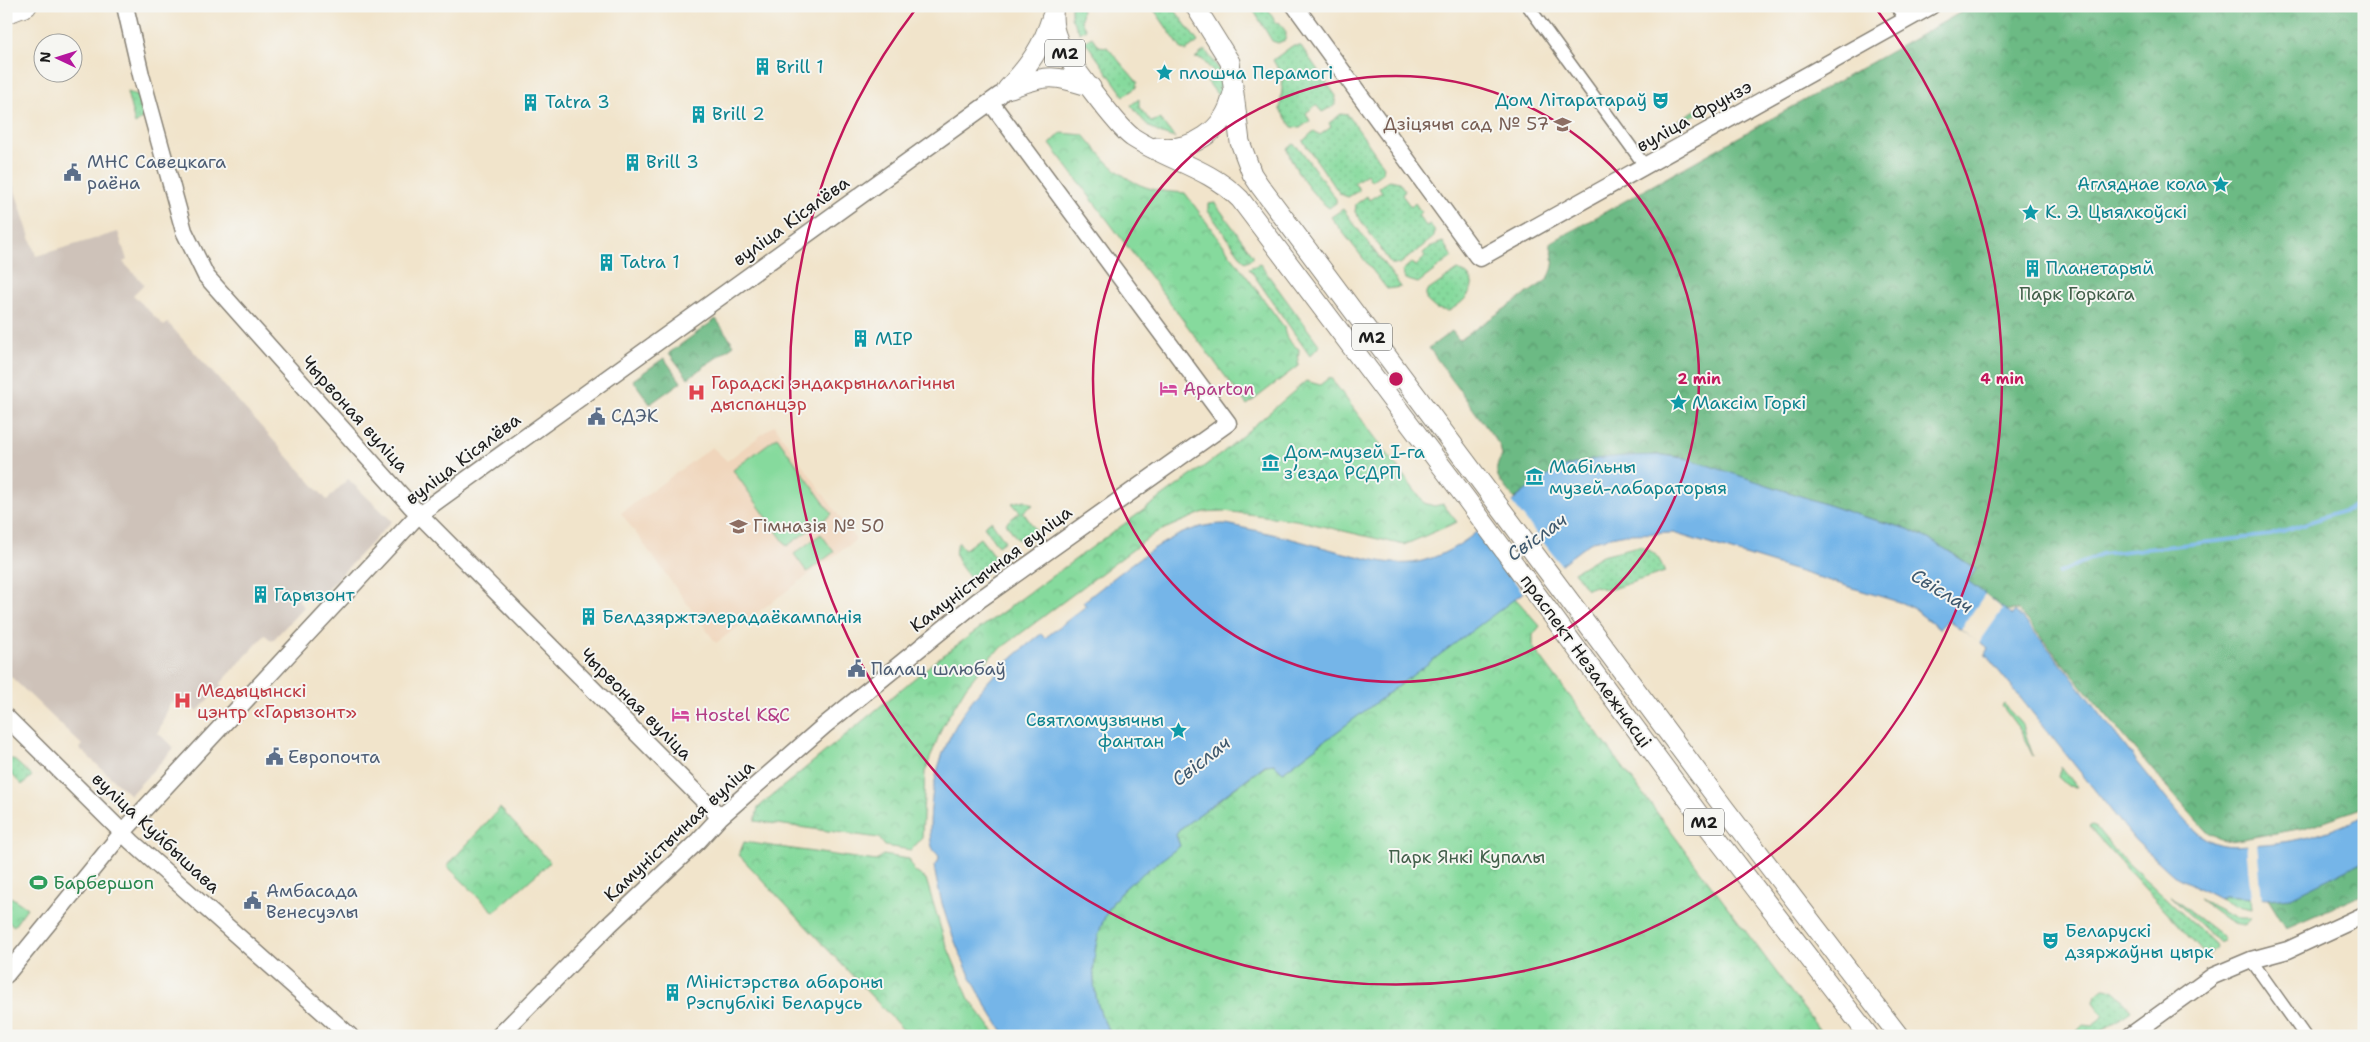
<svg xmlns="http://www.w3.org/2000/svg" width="2370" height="1042" viewBox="0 0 2370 1042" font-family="'Shantell Sans',sans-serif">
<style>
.built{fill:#f0d6bc}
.industrial{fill:#cec2b9}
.grass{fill:url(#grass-dots);stroke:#517b5c}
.forest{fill:url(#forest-crowns);stroke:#446b50}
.park{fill:url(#park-crowns);stroke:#517b5c}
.pitch{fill:#86da9d;stroke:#517b5c}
.water{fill:#74b5e8;stroke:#486882}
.pier{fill:#f1e4cb}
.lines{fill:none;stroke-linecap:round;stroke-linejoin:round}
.stream{stroke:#74b5e8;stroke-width:4}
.street-casing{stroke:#868074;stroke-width:14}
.secondary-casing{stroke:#868074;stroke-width:19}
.primary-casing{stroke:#868074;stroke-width:21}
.street{stroke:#fff;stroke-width:11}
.secondary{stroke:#fff;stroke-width:16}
.primary{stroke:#fff;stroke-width:19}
.ring{fill:none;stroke:#c2185b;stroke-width:2.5}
.labels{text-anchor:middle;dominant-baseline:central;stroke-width:4;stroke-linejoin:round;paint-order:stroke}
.shield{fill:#f6f6f2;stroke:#5d5d5c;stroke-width:1}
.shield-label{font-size:16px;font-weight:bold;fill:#1c1c1c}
.culture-label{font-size:18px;fill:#0d838f;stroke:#f6f6f2;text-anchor:start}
.street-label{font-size:18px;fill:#1c1c1c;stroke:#f6f6f2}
.education-label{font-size:18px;fill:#785e54;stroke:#f6f6f2;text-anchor:end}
.service-label{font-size:18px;fill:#4e5e75;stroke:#f6f6f2;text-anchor:start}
.park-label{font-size:18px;fill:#415e49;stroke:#f6f6f2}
.health-label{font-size:18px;fill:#be3a42;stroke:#f6f6f2;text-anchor:start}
.hotel-label{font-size:18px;fill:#b23c85;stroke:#f6f6f2;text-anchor:start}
.leisure-label{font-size:18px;fill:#27864d;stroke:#f6f6f2;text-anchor:start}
.water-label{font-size:19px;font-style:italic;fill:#3f596e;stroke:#f6f6f2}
.centre{fill:#c2185b;stroke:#f6f6f2;stroke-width:2.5}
.ring-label{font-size:15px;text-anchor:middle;font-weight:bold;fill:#c2185b;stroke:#f6f6f2;stroke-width:4;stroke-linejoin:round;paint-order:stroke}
</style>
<defs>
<pattern id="grass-dots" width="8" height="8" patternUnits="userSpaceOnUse" patternTransform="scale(1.25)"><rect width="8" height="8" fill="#86da9d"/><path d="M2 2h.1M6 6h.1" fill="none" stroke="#73ba87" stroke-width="1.8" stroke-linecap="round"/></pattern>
<pattern id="forest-crowns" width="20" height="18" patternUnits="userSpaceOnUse" patternTransform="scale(1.25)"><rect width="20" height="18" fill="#6cba84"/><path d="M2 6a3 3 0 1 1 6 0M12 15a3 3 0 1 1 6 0" fill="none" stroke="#58966b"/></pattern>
<pattern id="park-crowns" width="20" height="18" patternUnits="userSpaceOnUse" patternTransform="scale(1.25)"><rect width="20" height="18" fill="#86da9d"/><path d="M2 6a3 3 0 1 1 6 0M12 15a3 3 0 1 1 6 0" fill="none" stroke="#73ba87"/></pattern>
</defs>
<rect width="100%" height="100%" fill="#f6f6f2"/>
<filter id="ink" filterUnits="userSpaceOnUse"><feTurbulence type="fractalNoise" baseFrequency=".02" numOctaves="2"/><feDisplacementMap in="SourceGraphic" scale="10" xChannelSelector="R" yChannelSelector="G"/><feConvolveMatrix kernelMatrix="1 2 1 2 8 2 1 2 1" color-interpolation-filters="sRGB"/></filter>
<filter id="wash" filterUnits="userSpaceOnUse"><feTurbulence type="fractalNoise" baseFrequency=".0096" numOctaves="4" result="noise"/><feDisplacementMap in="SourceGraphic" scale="20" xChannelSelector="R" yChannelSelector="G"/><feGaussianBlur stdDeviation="1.12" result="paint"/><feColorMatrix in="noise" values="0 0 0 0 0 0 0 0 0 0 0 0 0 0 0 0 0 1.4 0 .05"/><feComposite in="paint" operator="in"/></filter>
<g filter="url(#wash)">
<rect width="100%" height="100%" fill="#f1e4cb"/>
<path class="built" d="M774 425 856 540 716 643 621 513 712 447 727 461Z"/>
<path class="industrial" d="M6 163 36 256 118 232 127 260 123 262 144 284 133 295 164 326 168 323 327 500 348 479 392 521 322 595 317 590 308 599 303 595 298 600 304 607 272 641 265 635 220 684 223 688 214 697 212 695 197 712 189 704 183 709 171 701 158 733 174 748 130 795 79 748 82 745 6 672Z"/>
<path class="grass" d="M1071 6H1082L1081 21 1086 29 1080 33 1071 18Z
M1156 6H1172L1198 42 1186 51 1183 49 1182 50 1155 11Z
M1251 6H1267L1276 24 1279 22 1286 32 1285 40 1278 43 1272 41Z
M1092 37 1098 46 1107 47 1138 83 1136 85 1137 87 1124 96 1085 41Z
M1292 46H1301L1336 96 1335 105 1322 112 1316 105 1306 113 1310 121 1300 128 1292 127 1280 110 1283 78 1273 60Z
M1205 50C1220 70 1227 76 1223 102L1207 81 1214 73 1202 59 1195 58Z
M127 92 138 95 143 118 135 124Z
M1139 99V107L1151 122 1160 119 1175 138C1151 132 1145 124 1131 105Z
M1704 105 1706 108 1668 131 1665 128Z
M1341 114 1348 115 1384 166 1383 172 1371 181 1367 174 1354 183 1360 190 1348 197 1340 194 1303 141 1314 131 1320 135 1331 127 1329 123Z
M1293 144 1300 149 1336 199V203L1329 208C1311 195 1294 169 1287 149Z
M1390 180 1399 182 1405 191 1402 195 1411 207 1415 203 1421 212 1418 215 1426 226 1430 224 1435 232 1433 238 1400 264H1391L1355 212 1356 204 1367 196 1369 200 1382 192 1379 187Z
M1215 203 1253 255V258L1245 262 1208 211V204Z
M1343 209 1396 280 1401 287 1387 289 1331 217Z
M1443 242 1452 257 1418 283 1405 279 1402 271 1411 263 1416 266 1425 257 1423 253 1432 246Z
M1260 264 1320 346 1310 356 1249 268Z
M1458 270C1487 281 1465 302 1449 311L1436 309 1426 300V292Z
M1025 500 1033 505 1023 512 1037 532 1047 526 1028 542 1017 539 1006 523 1020 512 1012 503Z
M991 521 1005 541 998 546 984 526Z
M980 538 994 556 992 561 993 568 973 582C965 570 948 556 959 542L964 550Z
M1639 546C1655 551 1659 557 1665 572L1608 590 1595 586 1587 589 1574 572 1602 555Z
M2004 704 2023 726 2033 756 2020 730 2002 706Z
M6 759H13L32 776 22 785 6 769Z
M2061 766 2077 787 2068 786 2058 777Z
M2092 825 2095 826 2118 854 2215 944 2216 947 2207 957 2089 827Z
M2170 896 2219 934 2224 940 2218 942Z
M2224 896 2251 898 2252 909 2232 905 2219 899Z
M2199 899 2237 918H2252L2244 926 2233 924Z
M2103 988C2118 988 2123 1000 2131 1011L2095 1036H2071L2083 1024 2092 1025 2104 1016 2094 1002 2096 994Z"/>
<path class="forest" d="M1972 6H2364V807L2304 828 2231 841 2220 839 2207 832 2165 785 2018 610H2005L1968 581 1976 569 1952 553 1908 529 1861 516 1682 457 1663 455 1585 461 1558 470 1514 499C1503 483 1489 475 1502 456L1500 446 1429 348 1452 331 1459 340 1547 280C1556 265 1554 260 1550 243Z
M716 319 734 345 688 378 669 353Z
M664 358 681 382 650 404 633 380Z
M2364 861V894L2286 928 2268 899 2291 896Z"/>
<path class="park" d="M1061 133 1084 135C1104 159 1124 184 1157 190 1166 192 1176 192 1185 193L1284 327C1285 339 1290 343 1299 349L1298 366 1247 405 1050 144Z
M1330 377 1424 503 1434 506 1443 504 1457 522 1404 545 1296 520 1224 511 1204 512 1155 533 992 655 966 687 942 727 925 772 922 838 911 850 885 846 879 838 755 821 758 808 769 798 939 658 1221 454 1306 381 1320 385Z
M1515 598 1540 626 1533 635V647L1824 1036H1113C1083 997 1089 924 1123 890 1139 874 1161 860 1180 846L1176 835 1180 829 1266 765 1274 764 1283 772Z
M500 808 550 862 494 912 447 866Z
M744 842 876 861 883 855 909 859 914 871 926 879 944 939 969 999 997 1036H909L739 855Z
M11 897 27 908 14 926 6 920V904Z"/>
<path class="pitch" d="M777 437 832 514 787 546 733 470Z
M821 534 834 552 807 572 794 554Z"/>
<path class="water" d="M1663 455 1689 459 1861 516 1908 529 1936 543 1976 569 1968 581 2012 615 2015 611C2065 663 2105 723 2151 779 2166 798 2189 831 2210 841 2222 847 2236 846 2248 845 2294 843 2322 836 2364 816V861L2291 897 2268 899 2224 896 2219 899 2172 874 2135 840 1985 654 1988 648 1948 620 1939 629 1914 609 1902 603 1673 533 1625 534 1593 541 1584 547 1283 772 1274 764 1265 765 1180 829 1176 835 1180 846C1162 860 1140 874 1123 890 1089 924 1083 997 1113 1036H1006C972 987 943 926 934 866L938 862 939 857C938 854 936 853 934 851 927 841 931 803 933 790 946 719 986 677 1041 634L1045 638 1086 606 1083 602C1122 573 1172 524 1223 524 1231 524 1241 528 1249 529 1280 535 1310 544 1340 552 1367 558 1395 568 1422 561 1478 547 1508 493 1559 470 1591 455 1628 456 1663 455Z"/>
<path class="pier" d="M1510 500 1562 566 1524 594 1476 530Z
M1985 594 2003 609 1979 643 1961 629Z
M2257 842 2262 901 2251 900 2246 843Z"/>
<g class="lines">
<path class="stream" d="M2059 573 2101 554 2271 535 2364 504"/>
</g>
</g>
<g filter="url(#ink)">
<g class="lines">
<defs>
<path id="street" d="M1528 6 1645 166
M1896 6 1906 21
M2251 960 2305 1036"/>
<path id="secondary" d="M125 6 141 75 184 231 206 276 410 505 720 817
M1295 6 1477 256 1480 258 1931 6
M6 717 132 842 350 1036
M6 975 122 833 419 514 1000 95
M499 1036 609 925 698 841 720 817 825 725 979 600 1228 423 991 103
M2130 1036 2213 976 2251 960 2288 950 2364 915"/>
<path id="primary" d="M1054 6C1052 18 1053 29 1058 40 1063 55 1119 128 1132 137 1167 160 1209 168 1240 199L1467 500 1706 824 1869 1036
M1195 6 1230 62 1240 142 1252 174 1260 186 1725 809 1899 1036
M6 14 27 6
M1011 88C1047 74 1055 75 1091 87
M1007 89C1029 66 1043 46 1052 16
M1157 147C1192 152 1225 130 1232 96"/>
</defs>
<use href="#street" class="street-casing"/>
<use href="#secondary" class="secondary-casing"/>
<use href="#primary" class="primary-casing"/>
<use href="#street" class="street"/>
<use href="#secondary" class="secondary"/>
<use href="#primary" class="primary"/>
</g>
</g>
<g class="ring">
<circle cx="1396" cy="379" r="303"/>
<path d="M1877 10A606 606 0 1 1 915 10"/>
</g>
<defs>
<symbol id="building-bare" viewBox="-9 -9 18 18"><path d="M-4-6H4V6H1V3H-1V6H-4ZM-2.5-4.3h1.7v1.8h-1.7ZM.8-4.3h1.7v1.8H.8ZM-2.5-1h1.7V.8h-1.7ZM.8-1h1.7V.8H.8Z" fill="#0f9aa8" stroke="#f6f6f2" stroke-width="2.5" paint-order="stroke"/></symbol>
<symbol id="sight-bare" viewBox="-9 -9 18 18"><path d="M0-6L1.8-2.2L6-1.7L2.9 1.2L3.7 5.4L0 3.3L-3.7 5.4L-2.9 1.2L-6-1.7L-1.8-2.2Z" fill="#0f9aa8" stroke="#f6f6f2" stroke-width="2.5" paint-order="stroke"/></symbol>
<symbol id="theatre-bare" viewBox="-9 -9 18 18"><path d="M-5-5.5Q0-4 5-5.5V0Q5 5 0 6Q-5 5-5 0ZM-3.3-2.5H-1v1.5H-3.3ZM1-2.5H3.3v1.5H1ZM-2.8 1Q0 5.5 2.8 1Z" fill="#0f9aa8" stroke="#f6f6f2" stroke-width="2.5" paint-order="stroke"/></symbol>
<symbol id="school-bare" viewBox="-9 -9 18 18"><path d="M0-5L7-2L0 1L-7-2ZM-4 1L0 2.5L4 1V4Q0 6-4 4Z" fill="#8d6e63" stroke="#f6f6f2" stroke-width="2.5" paint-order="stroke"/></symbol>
<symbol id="civic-bare" viewBox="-9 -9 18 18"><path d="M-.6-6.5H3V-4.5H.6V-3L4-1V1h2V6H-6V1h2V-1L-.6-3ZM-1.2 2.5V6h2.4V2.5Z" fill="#5c6f8a" stroke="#f6f6f2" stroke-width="2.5" paint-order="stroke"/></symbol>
<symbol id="hotel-bare" viewBox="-9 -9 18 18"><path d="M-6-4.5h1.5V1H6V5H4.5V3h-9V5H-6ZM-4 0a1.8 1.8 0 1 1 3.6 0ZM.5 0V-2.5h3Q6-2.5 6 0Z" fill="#d1479c" stroke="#f6f6f2" stroke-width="2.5" paint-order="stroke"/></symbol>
<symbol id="hospital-bare" viewBox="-9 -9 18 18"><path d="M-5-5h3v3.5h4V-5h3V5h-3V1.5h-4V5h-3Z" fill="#e0444e" stroke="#f6f6f2" stroke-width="2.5" paint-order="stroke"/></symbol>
<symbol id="museum-bare" viewBox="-9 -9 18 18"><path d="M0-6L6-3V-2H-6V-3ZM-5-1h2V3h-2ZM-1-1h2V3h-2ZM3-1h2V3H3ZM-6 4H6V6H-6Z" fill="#0f9aa8" stroke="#f6f6f2" stroke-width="2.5" paint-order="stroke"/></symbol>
<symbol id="stadium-bare" viewBox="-9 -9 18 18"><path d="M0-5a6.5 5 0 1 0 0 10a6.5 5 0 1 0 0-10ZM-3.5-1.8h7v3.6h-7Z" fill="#2e9e5b" stroke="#f6f6f2" stroke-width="2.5" paint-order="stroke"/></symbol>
</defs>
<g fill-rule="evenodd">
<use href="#building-bare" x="750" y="54" width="25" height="25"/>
<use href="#sight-bare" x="1152" y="60" width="25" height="25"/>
<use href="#theatre-bare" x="1648" y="88" width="25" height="25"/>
<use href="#building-bare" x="518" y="90" width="25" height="25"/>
<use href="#building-bare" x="686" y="102" width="25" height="25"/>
<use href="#school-bare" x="1550" y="112" width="25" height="25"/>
<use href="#building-bare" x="620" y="150" width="25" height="25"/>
<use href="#civic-bare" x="60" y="160" width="25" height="25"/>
<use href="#sight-bare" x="2208" y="172" width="25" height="25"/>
<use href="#sight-bare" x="2018" y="200" width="25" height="25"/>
<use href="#building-bare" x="594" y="250" width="25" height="25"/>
<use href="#building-bare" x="2020" y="256" width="25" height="25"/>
<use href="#building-bare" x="848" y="326" width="25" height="25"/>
<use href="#hotel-bare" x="1156" y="376" width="25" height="25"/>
<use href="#hospital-bare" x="684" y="380" width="25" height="25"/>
<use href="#sight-bare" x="1666" y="390" width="25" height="25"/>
<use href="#civic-bare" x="584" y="404" width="25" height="25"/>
<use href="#museum-bare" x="1258" y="450" width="25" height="25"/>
<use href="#museum-bare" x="1522" y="464" width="25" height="25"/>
<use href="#school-bare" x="726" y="514" width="25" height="25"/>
<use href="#building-bare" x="248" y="582" width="25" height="25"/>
<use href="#building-bare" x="576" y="604" width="25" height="25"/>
<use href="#civic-bare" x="844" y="656" width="25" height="25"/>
<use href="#hospital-bare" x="170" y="688" width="25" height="25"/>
<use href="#hotel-bare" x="668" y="702" width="25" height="25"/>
<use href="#sight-bare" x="1166" y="718" width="25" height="25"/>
<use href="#civic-bare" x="262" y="744" width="25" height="25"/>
<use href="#stadium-bare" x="26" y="870" width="25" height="25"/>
<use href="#civic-bare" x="240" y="888" width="25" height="25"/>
<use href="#theatre-bare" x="2038" y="928" width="25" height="25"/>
<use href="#building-bare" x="660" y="980" width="25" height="25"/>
</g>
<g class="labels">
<g class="shield">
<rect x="1045" y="39.5" width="40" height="27" rx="4"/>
<rect x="1352" y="323.5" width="40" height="27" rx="4"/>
<rect x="1684" y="808.5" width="40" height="27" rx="4"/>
</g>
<g class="shield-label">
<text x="1065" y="53">М2</text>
<text x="1372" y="337">М2</text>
<text x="1704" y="822">М2</text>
</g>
<g class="culture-label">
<text x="776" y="67">Brill 1</text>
<text x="1179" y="73">плошча Перамогі</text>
<text x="1647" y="100" text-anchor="end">Дом Літаратараў</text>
<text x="545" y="102">Tatra 3</text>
<text x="712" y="114">Brill 2</text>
<text x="646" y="162">Brill 3</text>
<text x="2207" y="184" text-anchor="end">Агляднае кола</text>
<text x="2045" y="212">К. Э. Цыялкоўскі</text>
<text x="620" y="262">Tatra 1</text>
<text x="2046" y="268">Планетарый</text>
<text x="875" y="339">МІР</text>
<text x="1692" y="403">Максім Горкі</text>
<text x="1284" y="452">Дом-музей I-га<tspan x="1284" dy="21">зʼезда РСДРП</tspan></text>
<text x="1549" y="467">Мабільны<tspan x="1549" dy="21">музей-лабараторыя</tspan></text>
<text x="274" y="595">Гарызонт</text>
<text x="602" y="617">Белдзяржтэлерадаёкампанія</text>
<text x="1164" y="720" text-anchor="end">Святломузычны<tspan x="1164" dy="21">фантан</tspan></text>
<text x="2065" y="931">Беларускі<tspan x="2065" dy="21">дзяржаўны цырк</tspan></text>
<text x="686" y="982">Міністэрства абароны<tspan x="686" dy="21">Рэспублікі Беларусь</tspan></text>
</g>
<g class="street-label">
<text transform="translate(1694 116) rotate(-29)">вуліца Фрунзэ</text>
<text transform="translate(791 221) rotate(-36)">вуліца Кісялёва</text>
<text transform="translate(355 414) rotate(48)">Чырвоная вуліца</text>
<text transform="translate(463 459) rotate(-37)">вуліца Кісялёва</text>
<text transform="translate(991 569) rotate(-37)">Камуністычная вуліца</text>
<text transform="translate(1586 661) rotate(54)">праспект Незалежнасці</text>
<text transform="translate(636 704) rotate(45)">Чырвоная вуліца</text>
<text transform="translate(679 831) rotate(-43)">Камуністычная вуліца</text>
<text transform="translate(156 833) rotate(43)">вуліца Куйбышава</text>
</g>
<g class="education-label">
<text x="1549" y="124">Дзіцячы сад № 57</text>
<text x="753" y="526" text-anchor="start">Гімназія № 50</text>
</g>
<g class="service-label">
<text x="87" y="162">МНС Савецкага<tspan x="87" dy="21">раёна</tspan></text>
<text x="611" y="416">СДЭК</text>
<text x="871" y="669">Палац шлюбаў</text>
<text x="288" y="757">Европочта</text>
<text x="266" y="891">Амбасада<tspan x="266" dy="21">Венесуэлы</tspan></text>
</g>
<g class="park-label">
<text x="2077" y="294">Парк Горкага</text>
<text x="1467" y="857">Парк Янкі Купалы</text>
</g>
<g class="health-label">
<text x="711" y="383">Гарадскі эндакрыналагічны<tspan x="711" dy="21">дыспанцэр</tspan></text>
<text x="197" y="691">Медыцынскі<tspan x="197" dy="21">цэнтр «Гарызонт»</tspan></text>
</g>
<g class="hotel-label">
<text x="1183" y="389">Aparton</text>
<text x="695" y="715">Hostel K&amp;C</text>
</g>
<g class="leisure-label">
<text x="53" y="883">Барбершоп</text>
</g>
<g class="water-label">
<text transform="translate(1537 537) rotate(-35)">Свіслач</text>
<text transform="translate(1942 591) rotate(31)">Свіслач</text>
<text transform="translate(1201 761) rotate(-38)">Свіслач</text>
</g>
</g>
<circle cx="1396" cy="379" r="8" class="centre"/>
<g class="ring-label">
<text x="1699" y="384">2 min</text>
<text x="2002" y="384">4 min</text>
</g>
<rect width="2370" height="1042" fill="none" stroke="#f6f6f2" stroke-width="25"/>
<g transform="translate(58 58) rotate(274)"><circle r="24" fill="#f6f6f2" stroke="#9f9f9c"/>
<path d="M0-4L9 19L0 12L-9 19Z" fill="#b5179e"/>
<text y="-8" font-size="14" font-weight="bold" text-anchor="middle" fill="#1c1c1c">N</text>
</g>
</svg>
